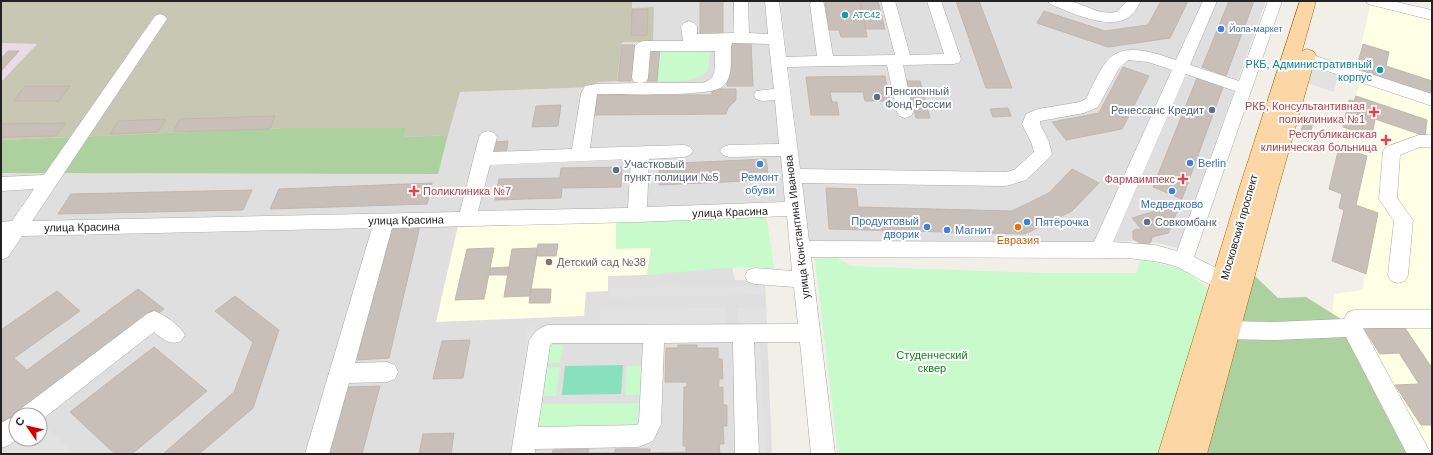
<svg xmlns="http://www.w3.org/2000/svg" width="1433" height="455" viewBox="0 0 1433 455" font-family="Arial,sans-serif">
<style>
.residential{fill:#e0dfdf;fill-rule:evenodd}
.industrial{fill:#ebdbe8}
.education{fill:#ffffe5}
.construction{fill:#c7c7b4}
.forest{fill:#add19e}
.park{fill:#c8facc}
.pitch{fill:#88e0be}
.parking{fill:#e2e2e2}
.building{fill:#c7bfb8;stroke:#c4b6ab}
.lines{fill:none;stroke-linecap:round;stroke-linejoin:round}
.minor-casing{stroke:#a9a9a9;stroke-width:1}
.major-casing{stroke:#a06b00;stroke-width:1}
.minor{fill:#fff;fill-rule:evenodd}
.major{fill:#fcd6a4;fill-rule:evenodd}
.culture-dot{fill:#0f9aa8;stroke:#fff;stroke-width:1.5}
.shop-dot{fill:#3f7fe0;stroke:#fff;stroke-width:1.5}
.service-dot{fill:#5c6f8a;stroke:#fff;stroke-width:1.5}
.health-dot{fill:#e0444e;stroke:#fff;stroke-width:1.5}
.food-dot{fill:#e8710a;stroke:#fff;stroke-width:1.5}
.education-dot{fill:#8d6e63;stroke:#fff;stroke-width:1.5}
.labels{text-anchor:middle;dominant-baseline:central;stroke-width:4;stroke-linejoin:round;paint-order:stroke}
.far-culture-label{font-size:9px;fill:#0d838f;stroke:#fff;text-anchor:start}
.far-shop-label{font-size:9px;fill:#366cbe;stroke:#fff;text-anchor:start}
.culture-label{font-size:11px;fill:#0d838f;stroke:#fff;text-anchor:end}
.service-label{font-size:11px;fill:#4e5e75;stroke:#fff;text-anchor:start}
.health-label{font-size:11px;fill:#be3a42;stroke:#fff;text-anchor:end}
.shop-label{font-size:11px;fill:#366cbe;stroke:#fff;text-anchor:start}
.street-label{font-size:11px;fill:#222;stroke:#fff}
.food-label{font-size:11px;fill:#c56008;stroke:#fff}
.education-label{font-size:11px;fill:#785e54;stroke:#fff;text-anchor:start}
.park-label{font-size:11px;fill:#0c8416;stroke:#fff}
</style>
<rect width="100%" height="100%" fill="#f2efe9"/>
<path class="residential" d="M632 1H768L787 214 617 220 616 249 732 267 735 280 765 281 772 454H1V140L79 137 460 92 595 87 596 82 622 42H653L632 8ZM16 415H40V439H16Z
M780 1H1266L1178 248 1149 241 816 245 811 243 809 240Z"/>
<path class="industrial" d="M1 43 38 44 1 82Z"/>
<path class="education" d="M1430 1H1432V454H1318L1326 395 1334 294 1363 290 1365 275 1332 261 1344 210 1339 208 1342 194 1329 189 1349 100 1355 101 1362 69 1357 67 1370 5 1430 19 1429 11Z
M616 220 651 248 647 275 608 276V291L586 292 584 316 436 322 458 226Z"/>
<path class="construction" d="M1 1H632V8L654 7 653 42H622L617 81 597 82 596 87 460 92 448 135 404 137 406 128H285L1 140V82L37 44 1 43Z"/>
<path class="forest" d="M285 128H406L404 137 448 135 438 174 1 173V140Z
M1253 274 1278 298 1306 297 1341 319 1413 454H1203Z"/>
<path class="park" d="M660 48 710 51 708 71C694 83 675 81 657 81Z
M766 214 775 273 764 272 763 267 726 268 647 275 651 248 616 249V220Z
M837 257 850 266 1040 273H1137L1140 259 1186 270 1209 290 1160 454H838L815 259Z
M552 345H563L560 363H549V360H546L547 347H551Z
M627 366H645L644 395H625Z
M542 367H560L556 396H538Z
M644 403 643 420 637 426 541 427 537 425V404Z"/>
<path class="pitch" d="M623 365 621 394 562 395 565 366Z"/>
<path class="parking" d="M723 1H751L753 36 723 37Z
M1308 56 1340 67 1334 92 1301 81Z
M764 286 765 295 608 297 609 288Z
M766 307 767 327H738L737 308Z
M725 308 726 328 599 329 601 309Z
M536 324 519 442H510L528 325Z
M747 345H760L766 454H753Z
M41 422 74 454H1L19 439H40Z"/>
<path class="building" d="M700 1H723V37H700Z
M825 1H860L867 37H841L839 30H829Z
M860 1H878L885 29H866Z
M956 1H979L1012 88H986Z
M1161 1H1188L1170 38 1108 47 1037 23 1044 11 1105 31 1148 25Z
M1229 1H1254L1226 76 1202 67Z
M648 9 647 35H631L632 10Z
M727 43H751L753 86H727Z
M1363 44 1389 52 1386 66 1432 81 1431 94 1361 72 1362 69 1357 67Z
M622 45H635L631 81H618Z
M649 48H660L657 81H646Z
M8 51H19L1 71V59Z
M1123 67 1149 76 1122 129 1066 140 1052 122 1099 113Z
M885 76 890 101H865L863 92H830L832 102H837L839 115H811L806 77Z
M1197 78 1223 87 1182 199 1153 187Z
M907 81H920L930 118H916Z
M25 86H70L59 101H13Z
M712 89H736V100L728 108 726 114 595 115 597 95H712Z
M1356 96 1427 120 1425 136 1375 119 1372 137 1343 127 1349 100 1354 101Z
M561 105 558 126 532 127 536 106Z
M1008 108 1011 116 993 117 990 109Z
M1306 115 1314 119 1310 134 1301 131Z
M275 116 270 129 173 132 180 119Z
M166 119 158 132 110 134 118 121Z
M65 123 56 136 1 137V124Z
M508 141 506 155 493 156 495 142Z
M1339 147 1367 156 1356 205 1378 213 1366 274 1332 261 1344 210 1339 208 1342 194 1329 189Z
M766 159 769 180 659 185V164Z
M622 167 621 187 562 188 561 198 495 200 499 179 560 178 561 168Z
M1072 169 1099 183 1072 211 1025 234 829 229 826 188 856 189 858 207 1012 211 1049 193Z
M432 183 427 204 270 209 279 189Z
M252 190 243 210 58 214 71 194Z
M1166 208 1177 212 1168 233 1152 237 1151 242 1148 244H1142L1133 239V231L1137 229 1142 230 1132 218Z
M420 226 389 358 357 360 391 227Z
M538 244H558L556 256H536Z
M494 248 484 299 455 300 467 249Z
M538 248 530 296 504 297 512 249Z
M509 267 508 275H489L490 268Z
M138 289 164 309 24 415H16L1 433V330L57 291 80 311 14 358 27 370Z
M531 289H551L550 303H529Z
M235 296 279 330 253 408 199 454H163L234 392 253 342 215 311Z
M1405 328 1432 368V425H1421L1395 385 1419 384 1399 353 1380 354 1364 329Z
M470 340 463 378 433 379 442 341Z
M678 345H697V348H718V359H722L723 379H719V388L723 387V405H727V426H723L724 444H719L720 454H538H552L553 450 589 449 588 453H615V449H650V453L686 452V446H683L684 387H687V382H665L666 348H678Z
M154 347 207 391 132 454H115L70 412Z
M380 386 362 454H328L348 387Z
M454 433 451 454H419L423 434Z"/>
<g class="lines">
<defs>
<path id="minor" d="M734 1 748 2 749 33 768 34 765 1H779L786 57 817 56 810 4 812 1H822L824 4 833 56 895 55 881 1H895L910 55 944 54 927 1H941L961 59 959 63 953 64 903 65 913 112 911 116 905 118 899 116 897 112 887 65 787 67 800 169 1006 172 1014 170 1034 152 1031 142 1022 124 1026 114 1038 109 1080 102 1086 99C1092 87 1098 72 1107 61 1123 41 1155 53 1176 60L1203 1H1217L1190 65 1239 81 1268 1H1282L1194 257 1230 275 1233 281 1230 287C1214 292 1192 273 1177 267 1161 261 1145 260 1128 258L811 257 835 454H811L800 342H754L759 454H735L733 342 664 343 661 424 653 441 638 447 535 449V454H511L529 341C534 332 539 328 548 325L798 324 794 287 755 284 748 282 745 276 748 270 755 268 792 271 787 216 637 222 392 228 355 363 387 362 395 365 398 372 395 379 387 382 349 383 329 454H305L372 228 22 236 8 257 1 260V222L12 221 34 189 1 191V177L44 175 155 16 160 14 165 16 167 19 32 221 460 212 479 137 482 133 488 131 494 133 497 137 493 152 572 149 581 94 585 86 596 84 639 83 634 82 632 78 635 46 638 43 643 41H683L681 26 684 23 689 21 694 23 697 26V34L734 33ZM732 43 769 44 774 89 756 91 754 95 756 99 762 101 775 100 779 144 729 145 723 147 720 151 723 155 729 157 781 156 785 202 647 207 649 159 684 157 690 155 693 151 690 147 684 145 590 148 597 94C618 94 711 97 722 87 734 77 730 60 731 46ZM650 51H715C714 66 719 78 702 83H641L646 82 648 78ZM1128 60 1148 62 1172 70 1094 242 809 241 802 183 1006 186 1026 180 1049 158 1052 154 1049 142 1040 124V121L1084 113 1098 107 1119 68ZM1186 74 1235 91 1177 251 1155 245 1113 242ZM631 159 628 208 478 211 490 165ZM552 343H643L639 422 637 425 538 427 550 345Z
M1048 1C1054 1 1061 0 1067 1 1085 3 1097 16 1117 12L1127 1H1141C1138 6 1135 12 1130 16 1110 32 1070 12 1050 4Z
M1366 1H1392L1432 10V20L1368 4Z
M1306 53 1432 94V106L1300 62 1298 58 1300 54Z
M1419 135H1432V147H1420L1400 155 1397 198 1413 220 1408 275 1405 281 1398 283 1391 281 1388 275 1394 221 1379 199 1383 151 1386 147Z
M1354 310H1432V328H1363L1431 454H1407L1346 337 1274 340 1228 339 1221 336 1218 330 1221 324 1228 321 1274 322 1344 319 1347 313Z
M154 311C165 315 179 324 185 335L181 341C170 346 163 339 154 332L40 421V415H19L22 408 147 314Z
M16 415 17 439 9 445 1 448V423Z"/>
<path id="major" d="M1300 1H1316L1302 51 1307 49 1313 51 1316 55 1278 189 1207 454H1158L1240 186Z"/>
</defs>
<use href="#minor" class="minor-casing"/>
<use href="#major" class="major-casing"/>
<use href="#minor" class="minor"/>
<use href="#major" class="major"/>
</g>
<g class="culture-dot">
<circle cx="845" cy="15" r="4"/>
<circle cx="1380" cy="70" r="4"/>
</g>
<g class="shop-dot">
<circle cx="1221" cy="29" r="4"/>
<circle cx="1190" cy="163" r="4"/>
<circle cx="760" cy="164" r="4"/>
<circle cx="1172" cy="191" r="4"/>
<circle cx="1027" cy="222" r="4"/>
<circle cx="927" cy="227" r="4"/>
<circle cx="947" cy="230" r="4"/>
</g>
<g class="service-dot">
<circle cx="877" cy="97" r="4"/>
<circle cx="1212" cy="110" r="4"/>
<circle cx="616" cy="170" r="4"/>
<circle cx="1147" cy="222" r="4"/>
</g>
<g class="health-dot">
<path d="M1372 106h4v4h4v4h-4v4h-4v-4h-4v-4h4z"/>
<path d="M1384 134h4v4h4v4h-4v4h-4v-4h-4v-4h4z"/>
<path d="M1181 173h4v4h4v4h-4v4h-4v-4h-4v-4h4z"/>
<path d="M412 185h4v4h4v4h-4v4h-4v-4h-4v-4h4z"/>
</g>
<circle class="food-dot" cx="1018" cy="227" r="4"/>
<circle class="education-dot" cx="549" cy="262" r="4"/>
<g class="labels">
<g class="far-culture-label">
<text x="853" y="15">АТС42</text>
</g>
<g class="far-shop-label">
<text x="1229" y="29">Йола-маркет</text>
</g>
<g class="culture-label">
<text x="1372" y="64">РКБ, Административный<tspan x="1372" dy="13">корпус</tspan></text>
</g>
<g class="service-label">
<text x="885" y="91">Пенсионный<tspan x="885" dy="13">Фонд России</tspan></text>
<text x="1204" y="110" text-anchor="end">Ренессанс Кредит</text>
<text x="624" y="164">Участковый<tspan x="624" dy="13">пункт полиции №5</tspan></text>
<text x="1155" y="222">Совкомбанк</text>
</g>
<g class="health-label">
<text x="1365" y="106">РКБ, Консультантивная<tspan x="1365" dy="13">поликлиника №1</tspan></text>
<text x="1377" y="134">Республиканская<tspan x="1377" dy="13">клиническая больница</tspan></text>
<text x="1175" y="179">Фармаимпекс</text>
<text x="423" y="191" text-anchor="start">Поликлиника №7</text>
</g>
<g class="shop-label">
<text x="1198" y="163">Berlin</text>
<text x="760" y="177" text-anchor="middle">Ремонт<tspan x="760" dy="13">обуви</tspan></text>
<text x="1172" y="204" text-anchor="middle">Медведково</text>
<text x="919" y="221" text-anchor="end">Продуктовый<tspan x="919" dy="13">дворик</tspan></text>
<text x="1035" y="222">Пятёрочка</text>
<text x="955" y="230">Магнит</text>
</g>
<g class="street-label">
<text transform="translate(730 212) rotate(-2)">улица Красина</text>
<text transform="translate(406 220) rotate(-1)">улица Красина</text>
<text transform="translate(82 227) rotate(-1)">улица Красина</text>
<text transform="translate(797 227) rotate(-97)">улица Константина Иванова</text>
<text transform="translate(1239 227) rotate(-74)">Московский проспект</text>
</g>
<g class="food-label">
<text x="1018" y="240">Евразия</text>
</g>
<g class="education-label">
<text x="557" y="262">Детский сад №38</text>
</g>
<g class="park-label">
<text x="932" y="355">Студенческий<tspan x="932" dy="13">сквер</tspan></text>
</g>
</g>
<rect width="1433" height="455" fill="none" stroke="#222222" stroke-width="4"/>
<g transform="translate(28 427) rotate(304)"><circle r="19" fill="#ffffff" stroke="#a7a7a7"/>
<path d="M0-3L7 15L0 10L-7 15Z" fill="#d40000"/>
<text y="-6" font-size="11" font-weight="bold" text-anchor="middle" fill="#222222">С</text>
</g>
</svg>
